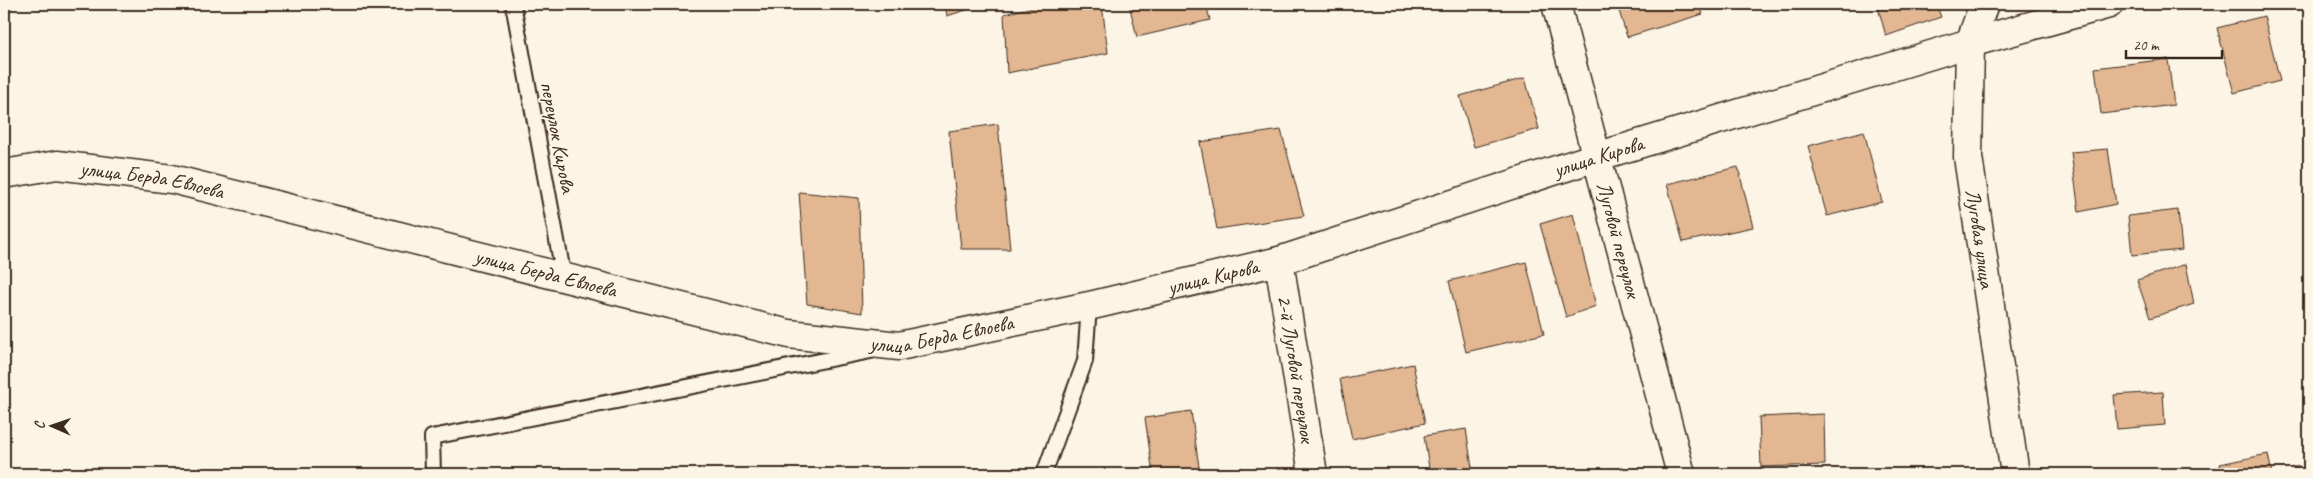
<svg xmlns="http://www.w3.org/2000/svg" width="2313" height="478" viewBox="0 0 2313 478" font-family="Caveat,sans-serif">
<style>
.building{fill:#e2b792;stroke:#3b2a1e}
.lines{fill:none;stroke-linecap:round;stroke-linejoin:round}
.lane-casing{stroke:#3b2a1e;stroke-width:18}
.street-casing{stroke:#3b2a1e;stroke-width:31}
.secondary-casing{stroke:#3b2a1e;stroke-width:31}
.lane{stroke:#fcf5e5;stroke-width:14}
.street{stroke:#fcf5e5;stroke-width:28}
.secondary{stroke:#fcf5e5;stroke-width:28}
.labels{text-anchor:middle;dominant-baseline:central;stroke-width:4;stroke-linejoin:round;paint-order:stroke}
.street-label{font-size:21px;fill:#3b2a1e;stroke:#fcf5e5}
</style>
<rect width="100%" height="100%" fill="#fcf5e5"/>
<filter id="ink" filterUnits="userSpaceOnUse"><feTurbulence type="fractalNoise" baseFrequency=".02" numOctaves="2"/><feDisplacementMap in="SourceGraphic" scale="10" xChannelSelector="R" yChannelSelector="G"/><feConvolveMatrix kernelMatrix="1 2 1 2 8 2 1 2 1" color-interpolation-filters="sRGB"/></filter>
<g filter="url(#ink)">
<path class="building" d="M945 4H985L947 16Z
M1046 4H1102L1108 53 1007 73 1004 14Z
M1129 4H1206L1210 20 1137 37Z
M1245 4H1293L1247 10Z
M1617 4H1699L1703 14 1627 37Z
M1877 4H1936L1941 17 1886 36Z
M2264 16 2280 81 2234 93 2217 28Z
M2168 59 2174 105 2101 114 2095 68Z
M1525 78 1539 129 1474 147 1460 96Z
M998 124 1010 249H961L949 131Z
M1281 130 1304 216 1217 229 1200 142Z
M1864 131 1882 202 1827 216 1808 146Z
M2108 149 2116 204 2079 212 2071 152Z
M1738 167 1753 227 1683 242 1667 184Z
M799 192 859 198 862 313 807 304Z
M2178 210 2182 250 2132 255 2128 216Z
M1573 214 1596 306 1566 317 1540 224Z
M1526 262 1544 334 1466 352 1449 281Z
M2186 264 2194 304 2150 318 2137 280Z
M1413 364 1425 423 1352 439 1340 379Z
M2163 392 2165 425 2117 429 2114 395Z
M1191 411 1200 474H1153L1145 418Z
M1824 414 1825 465 1761 467 1759 417Z
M1466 429 1473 474H1430L1424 436Z
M2268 454 2272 474H2222L2220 464Z
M2309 466V474H2294L2293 467Z"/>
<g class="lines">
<defs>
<path id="lane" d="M513 4 564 278
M433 474 432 437 871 351
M1044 474 1085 361 1089 306"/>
<g id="street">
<path id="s1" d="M1556 4 1681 474"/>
<path id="s2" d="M1984 4 1970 43 1968 157 2015 474"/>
<path id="s3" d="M1279 261 1313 474"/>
</g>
<g id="secondary">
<path id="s4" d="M4 174 57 165 172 179 789 334 899 346 1089 306 1279 261 1596 157 1970 43 2109 4"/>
</g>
</defs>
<use href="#lane" class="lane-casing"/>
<use href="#street" class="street-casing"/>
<use href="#secondary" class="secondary-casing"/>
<use href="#lane" class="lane"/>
<use href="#street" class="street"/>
<use href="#secondary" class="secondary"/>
</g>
</g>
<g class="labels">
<g class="street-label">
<text transform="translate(558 137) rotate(79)">переулок Кирова</text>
<text stroke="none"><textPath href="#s4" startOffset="1642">улица Кирова</textPath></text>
<text stroke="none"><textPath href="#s4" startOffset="150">улица Берда Евлоева</textPath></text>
<text stroke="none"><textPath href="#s1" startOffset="244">Луговой переулок</textPath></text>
<text stroke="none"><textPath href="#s2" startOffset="238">Луговая улица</textPath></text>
<text stroke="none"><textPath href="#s4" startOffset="555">улица Берда Евлоева</textPath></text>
<text stroke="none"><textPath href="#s4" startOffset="1238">улица Кирова</textPath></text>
<text stroke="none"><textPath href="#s4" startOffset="960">улица Берда Евлоева</textPath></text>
<text stroke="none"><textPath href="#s3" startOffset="109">2-й Луговой переулок</textPath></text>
</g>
</g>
<rect width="2313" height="478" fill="none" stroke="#fcf5e5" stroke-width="20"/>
<rect x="10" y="10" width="2293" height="458" fill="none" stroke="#3b2a1e" stroke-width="2" filter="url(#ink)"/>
<g transform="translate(52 426) rotate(272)" stroke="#fcf5e5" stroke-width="4" paint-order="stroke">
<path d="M0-4L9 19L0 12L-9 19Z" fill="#3b2a1e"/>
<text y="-8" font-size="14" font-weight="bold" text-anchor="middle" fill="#3b2a1e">С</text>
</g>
<path d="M2126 50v8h96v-8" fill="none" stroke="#3b2a1e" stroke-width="2.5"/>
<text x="2133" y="50" font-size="15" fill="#3b2a1e" stroke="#fcf5e5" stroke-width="4" paint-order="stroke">20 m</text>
</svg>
